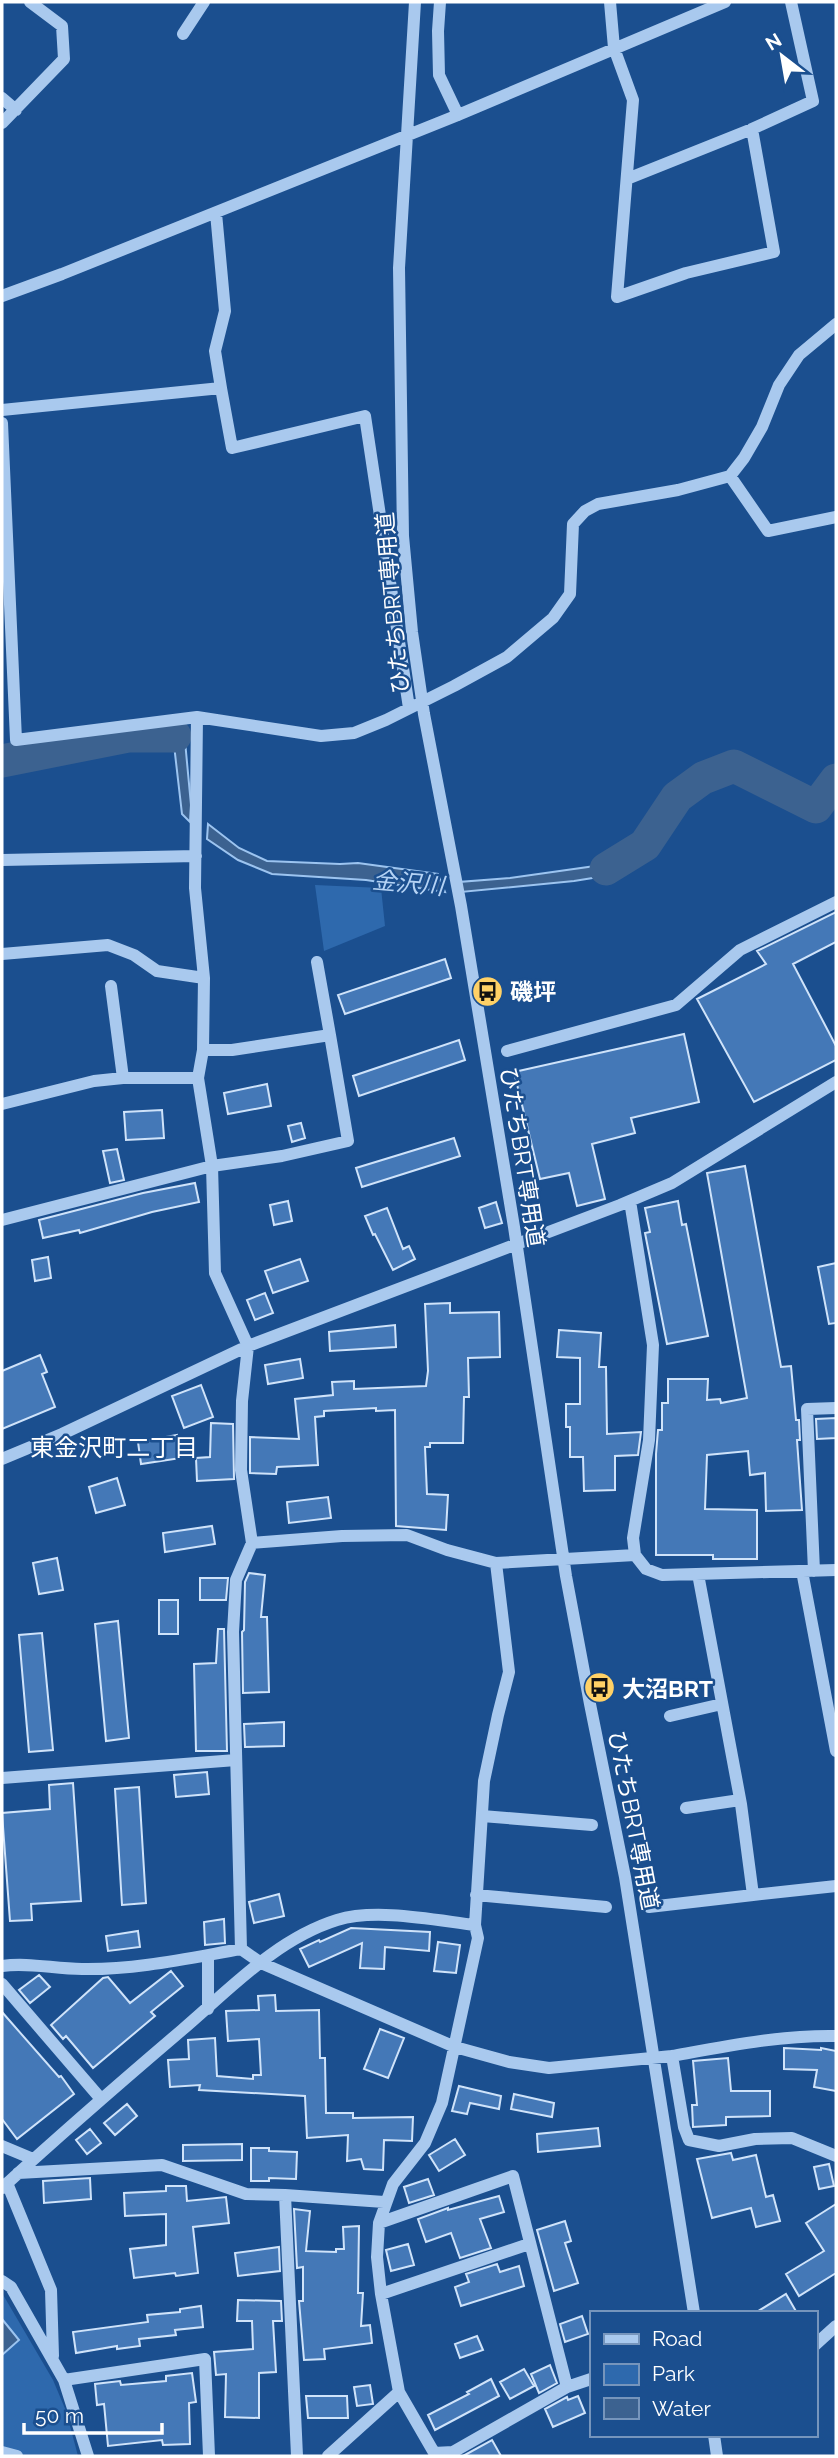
<svg xmlns="http://www.w3.org/2000/svg" width="838" height="2458" viewBox="0 0 838 2458" font-family="Raleway,'Noto Sans JP',sans-serif">
<style>
.green{fill:#2e69ad}
.water{fill:#3c6290;stroke:#9cc4f0;stroke-width:2}
.lines{fill:none;stroke-linecap:round;stroke-linejoin:round}
.river{stroke:#3c6290;stroke-width:33}
.building{fill:#4478b7;stroke:#cfe3fa;stroke-width:2}
.minor{stroke:#a9c9ee;stroke-width:12}
.labels{text-anchor:middle;dominant-baseline:central;stroke-width:5;stroke-linejoin:round;paint-order:stroke}
.street-label{font-size:23px;fill:#fff;stroke:#1b4f8f}
.poi-label{font-size:23px;font-weight:bold;fill:#fff;stroke:#1b4f8f;text-anchor:start}
.water-label{font-size:24px;font-style:italic;fill:#b5d3f5;stroke:#1b4f8f}
.neighbourhood-label{font-size:24px;fill:#fff;stroke:#1b4f8f}
</style>
<rect width="100%" height="100%" fill="#1b4f8f"/>
<path class="green" d="M315 885 381 888 385 926 324 951Z
M2 2293 53 2380 66 2411 78 2456H2Z"/>
<path class="water" d="M156 732 181 733 185 741 191 805 190 822 182 814 174 745 165 741 2 770V751L19 747 25 754Z
M208 824 239 848 267 861 340 864 358 863 438 874 445 892 366 880 272 874 238 860 207 839Z
M642 841 648 850 605 876 574 881 461 892 459 882 510 878 602 865Z
M2 2319 19 2340 2 2355Z"/>
<g class="lines">
<path class="river" d="M2 761 128 736H175
M606 869 645 845 677 797 703 778 734 766 816 807 836 780"/>
</g>
<path class="building" d="M836 912V942L793 964 836 1046V1060L754 1102 697 999 766 964 757 951Z
M445 959 451 978 345 1014 338 995Z
M684 1034 699 1102 631 1118 635 1133 592 1144 605 1199 577 1206 569 1173 540 1179 514 1072Z
M459 1040 465 1060 359 1096 353 1076Z
M267 1084 271 1106 228 1114 224 1093Z
M162 1110 164 1138 126 1140 124 1112Z
M301 1123 305 1138 292 1142 288 1126Z
M454 1138 460 1156 362 1187 356 1168Z
M117 1149 124 1180 110 1183 103 1151Z
M745 1166 781 1367 791 1366 796 1420H799L800 1440H797L802 1510 766 1511 765 1473 750 1475 748 1451 707 1455 705 1509 757 1510V1559H713V1555H656V1454L658 1430H662V1403H668V1379H708L707 1400 720 1399 721 1403 747 1398 707 1173Z
M195 1183 199 1202 152 1212 80 1233 79 1230 43 1238 39 1220 143 1193Z
M288 1201 292 1221 274 1225 270 1205Z
M678 1201 682 1225 686 1224 708 1336 667 1344 645 1233 650 1232 645 1208Z
M496 1202 502 1223 485 1228 479 1208Z
M387 1208 403 1249 409 1246 415 1259 393 1270 375 1234 373 1235 365 1216Z
M48 1257 51 1278 35 1281 32 1260Z
M300 1259 308 1281 273 1293 265 1271Z
M836 1263V1323L829 1324 818 1267Z
M265 1293 273 1313 255 1320 247 1300Z
M450 1303V1313L499 1312 500 1357 468 1358 469 1397H464L463 1443H430V1447H425L427 1494 448 1495 446 1530 396 1526 395 1410 376 1411V1408L324 1411V1416L315 1417 318 1465 277 1467 276 1474 250 1473V1437L299 1439 295 1399 333 1395 332 1382 354 1381V1389L426 1386 428 1371 425 1304Z
M395 1325 396 1347 330 1351 329 1332Z
M559 1330 601 1333 599 1367H606L607 1434 641 1432 638 1455 615 1456V1490L584 1491 583 1457H570V1427H566V1404H580V1358L557 1357Z
M40 1355 47 1372 42 1374 55 1407 2 1429V1371Z
M300 1359 303 1378 268 1384 265 1365Z
M201 1385 213 1417 184 1428 172 1396Z
M836 1418V1438L817 1439 816 1419Z
M211 1423 233 1424 234 1479 197 1481 196 1458 210 1457Z
M177 1435 181 1458 141 1464 138 1442Z
M117 1478 125 1505 96 1513 89 1487Z
M328 1497 331 1518 289 1523 287 1502Z
M212 1526 215 1544 165 1552 163 1533Z
M57 1558 63 1590 39 1594 33 1563Z
M249 1573 265 1575 261 1617H267L269 1692 243 1693 242 1632 244 1630 245 1582Z
M200 1578H228L226 1600H200Z
M159 1600H178V1634H159Z
M118 1621 129 1738 106 1741 95 1624Z
M218 1629H224L227 1751H196L194 1664 216 1663Z
M42 1633 53 1750 29 1752 19 1635Z
M284 1722V1746L245 1747 244 1724Z
M207 1772 209 1794 176 1797 174 1775Z
M73 1783 81 1901 31 1904 32 1920 10 1921 2 1813 50 1809 49 1785Z
M139 1787 146 1903 122 1905 115 1789Z
M279 1894 284 1916 254 1923 249 1902Z
M224 1919 225 1943 205 1945 204 1922Z
M351 1928 430 1932 429 1951 385 1947 384 1969 360 1968 362 1943 309 1967 300 1949 319 1940 320 1942Z
M138 1931 140 1947 108 1951 106 1936Z
M438 1942 460 1945 456 1973 434 1971Z
M171 1971 183 1986 151 2012 155 2016 93 2068 66 2036 63 2039 51 2025 103 1978 108 1977 130 2003Z
M39 1975 50 1987 30 2003 19 1990Z
M275 1995 276 2011 319 2010 320 2058H325L326 2113H353V2118L413 2117 412 2141 384 2140 383 2170 364 2169 361 2159 347 2161 348 2135 307 2138 305 2096 199 2090 200 2085 170 2087 168 2060 189 2059 188 2040 215 2038 217 2076 253 2079V2075H261L259 2039 228 2041 226 2011 259 2010 258 1996Z
M2 2012 59 2077 61 2076 74 2094 17 2139 2 2119Z
M380 2029 404 2038 388 2078 364 2069Z
M784 2048 821 2050V2048L836 2051V2091L814 2087 817 2070 784 2069Z
M728 2058 731 2091H770V2116L726 2117V2125L693 2127 692 2105H697L693 2061Z
M459 2086 501 2096 499 2109 470 2103 467 2114 452 2111Z
M514 2094 554 2103 552 2117 511 2109Z
M127 2104 137 2116 115 2135 104 2123Z
M598 2128 600 2146 538 2152 537 2134Z
M90 2129 101 2143 87 2154 76 2140Z
M455 2139 465 2155 439 2171 429 2155Z
M242 2144V2160L183 2161V2145Z
M251 2148H269V2151L297 2152 296 2179 269 2178V2181H251Z
M731 2153 733 2160 756 2155 766 2197 773 2195 780 2221 756 2227 751 2208 712 2218 697 2159Z
M829 2164 834 2186 819 2189 814 2167Z
M90 2178 91 2199 44 2203 43 2181Z
M428 2179 434 2195 409 2203 404 2187Z
M166 2186H186L187 2201 226 2197 229 2223 193 2227 198 2273 176 2276 175 2273 134 2278 130 2249 166 2245V2214L125 2216 124 2193 166 2191Z
M499 2196 504 2212 480 2219 491 2248 460 2258 451 2233 426 2242 418 2219 448 2208V2210Z
M836 2204V2273L799 2296 786 2274 824 2251 806 2223Z
M294 2209 310 2211 306 2251 336 2252V2249H344L343 2227 359 2226 358 2293H363L361 2326 370 2325 372 2343 324 2349 325 2359 304 2360 299 2301H303V2267L297 2268Z
M565 2221 571 2241 565 2243 578 2283 554 2291 537 2230Z
M408 2244 414 2265 391 2271 386 2250Z
M279 2247 280 2271 238 2276 235 2253Z
M497 2264 500 2272 519 2266 524 2286 461 2306 455 2287 469 2282 466 2274Z
M786 2294 797 2313H755Z
M238 2300 281 2301 282 2321H273L276 2372 259 2373V2418L225 2417 226 2374 216 2375 214 2352 253 2349 252 2321H237Z
M201 2306 203 2327 175 2330 176 2335 139 2339 140 2346 117 2349V2346L76 2353 73 2332 148 2322 147 2315 180 2312V2309Z
M582 2316 588 2334 565 2342 560 2324Z
M477 2336 483 2350 460 2358 455 2344Z
M550 2365 557 2383 539 2393 531 2374Z
M524 2369 534 2386 510 2399 500 2382Z
M192 2373 196 2402 189 2403 190 2444 163 2445 162 2440 108 2446 104 2404 97 2405 95 2384 120 2381 121 2385 166 2381V2376Z
M491 2379 499 2396 435 2430 428 2415 469 2394 467 2392Z
M370 2385 373 2404 357 2406 354 2387Z
M306 2396H347L348 2418H308Z
M578 2396 585 2413 553 2427 545 2409 567 2397 568 2400Z
M492 2440 501 2456H463Z"/>
<g class="lines">
<path class="minor" d="M415 2 399 268 403 536 412 632 424 714 461 906 514 1227 566 1576 590 1704 625 1877 694 2313
M440 2 438 31 439 75 458 115
M610 2 614 48 633 100 617 297 686 273 774 252 752 129
M183 34 204 2
M2 98 16 110
M2 123 64 59 62 26 30 2
M627 179 752 129 813 101 791 2
M2 296 62 274 458 115 725 2
M221 388 232 448 365 416 409 708
M2 410 221 388 215 351 225 311 216 213
M2 423 16 740 197 717 321 736 354 733 386 720 454 686 507 657 553 618 570 594 573 524 585 511 598 504 678 490 730 476 744 458 762 427 779 385 799 355 836 324
M730 476 768 531 836 517
M197 717 195 888 204 978 203 1050 198 1078 212 1166 215 1273 248 1346 242 1401 241 1470 252 1543 236 1580 233 1632 241 1949
M2 860 196 856
M2 954 108 945 134 955 157 971 204 978
M111 986 123 1078
M203 1050H232L330 1035 317 962
M507 1051 676 1005 740 950 836 902
M2 1104 94 1081 123 1078H198
M630 1201 653 1345 649 1440 633 1538 635 1555 646 1569 662 1575 836 1570
M2 1220 212 1166 282 1156 348 1141 330 1035
M2 1459 62 1434 248 1346 620 1205 672 1183 836 1082
M252 1543 342 1536 407 1535 447 1550 496 1563 635 1555
M802 1571 836 1751
M814 1571 807 1409 836 1408
M698 1574 741 1804 753 1895 836 1886
M670 1716 722 1704
M2 1778 236 1760
M686 1808 740 1800
M482 1816 592 1825
M476 1895 606 1907
M649 1907 753 1895
M2 1966C29 1962 54 1969 82 1969 135 1970 189 1958 241 1949L261 1963 455 2047 509 2062 549 2068 672 2056
M2 1984 101 2099
M208 2009V1955
M836 2036C781 2035 727 2046 672 2056L684 2127 689 2140 719 2146 755 2139 792 2138 836 2156
M2 2146 33 2159
M18 2173 162 2165 246 2194 285 2195
M7 2183 51 2290 53 2356
M2 2188C61 2134 121 2082 182 2030 229 1990 276 1939 337 1920 376 1908 434 1920 475 1925L484 1781 498 1715 509 1672 496 1563
M379 2223 513 2176 567 2387
M2 2281 11 2287 64 2380 88 2456
M381 2294 529 2244
M815 2345 836 2326
M64 2380 205 2359 209 2456
M714 2435 717 2456
M2 2452 17 2456
M434 2453 453 2452 567 2387 591 2379
M297 2456 285 2195 384 2202
M328 2456 399 2392
M436 2456 399 2392 381 2294 377 2257 379 2223 393 2184 425 2143 442 2103 478 1938 475 1925"/>
</g>
<defs>
<symbol id="bus-disc" viewBox="-11 -11 22 22"><circle r="9.5" fill="#ffd166" stroke="#1b4f8f"/><path d="M-5-6H5V4H4V6H2V4H-2V6H-4V4H-5ZM-3.5-4V0h7V-4ZM-3.5 1.2v1.5H-2V1.2ZM2 1.2v1.5H3.5V1.2Z" fill="#111"/></symbol>
</defs>
<g fill-rule="evenodd">
<use href="#bus-disc" x="470" y="974" width="35" height="35"/>
<use href="#bus-disc" x="582" y="1670" width="35" height="35"/>
</g>
<g class="labels">
<g class="street-label">
<text transform="translate(392 603) rotate(-95)">ひたちBRT専用道</text>
<text transform="translate(523 1157) rotate(81)">ひたちBRT専用道</text>
<text transform="translate(634 1820) rotate(79)">ひたちBRT専用道</text>
</g>
<g class="poi-label">
<text x="510" y="991">磯坪</text>
<text x="622" y="1688">大沼BRT</text>
</g>
<g class="water-label">
<text transform="translate(408 883) rotate(5)">金沢川</text>
</g>
<g class="neighbourhood-label">
<text x="114" y="1447">東金沢町二丁目</text>
</g>
</g>
<rect width="838" height="2458" fill="none" stroke="#ffffff" stroke-width="7"/>
<rect x="590" y="2311" width="228" height="126" fill="#1b4f8f" stroke="#7695bc" stroke-width="2"/>
<rect x="604" y="2334" width="35" height="10" fill="#a9c9ee" stroke="#7695bc" stroke-width="2"/>
<text x="652" y="2346" font-size="21" fill="#ffffff">Road</text>
<rect x="604" y="2364" width="35" height="21" fill="#2e69ad" stroke="#7695bc" stroke-width="2"/>
<text x="652" y="2381" font-size="21" fill="#ffffff">Park</text>
<rect x="604" y="2398" width="35" height="21" fill="#3c6290" stroke="#7695bc" stroke-width="2"/>
<text x="652" y="2416" font-size="21" fill="#ffffff">Water</text>
<g transform="translate(782 56) rotate(329)" stroke="#1b4f8f" stroke-width="5" paint-order="stroke">
<path d="M0-5L12 26L0 18L-12 26Z" fill="#ffffff"/>
<text y="-10" font-size="19" font-weight="bold" text-anchor="middle" fill="#ffffff">N</text>
</g>
<path d="M24 2423v10h138v-10" fill="none" stroke="#ffffff" stroke-width="3.5"/>
<text x="35" y="2423" font-size="21" fill="#ffffff" stroke="#1b4f8f" stroke-width="5" paint-order="stroke">50 m</text>
</svg>
